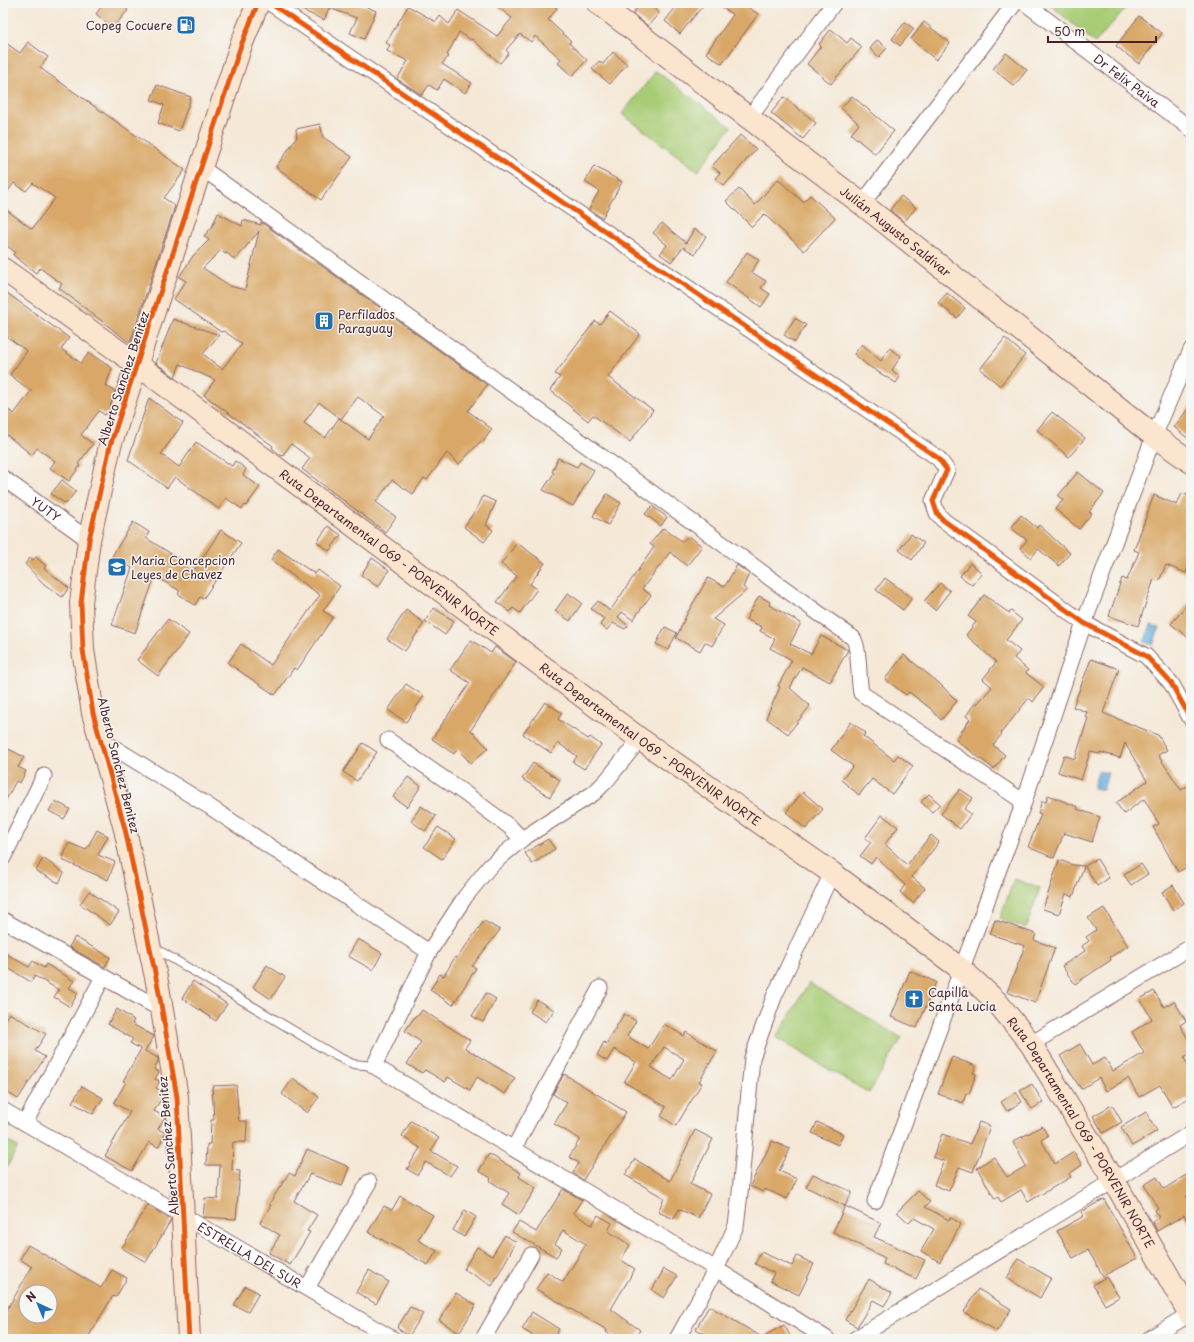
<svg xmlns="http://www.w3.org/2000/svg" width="1194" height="1342" viewBox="0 0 1194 1342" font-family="'Playpen Sans',sans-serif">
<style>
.green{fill:#a8cc75;stroke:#797650}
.water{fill:#64acdb;stroke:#576683}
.building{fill:#d9a868;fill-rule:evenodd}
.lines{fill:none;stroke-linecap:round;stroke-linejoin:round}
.lane-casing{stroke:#866567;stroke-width:10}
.street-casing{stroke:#866567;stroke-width:17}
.secondary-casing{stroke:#866567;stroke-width:24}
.lane{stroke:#fff;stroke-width:8}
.street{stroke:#fff;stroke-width:15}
.secondary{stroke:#fce5cf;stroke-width:22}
.cycleway-casing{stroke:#f6f6f2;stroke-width:8}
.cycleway{stroke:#e8590c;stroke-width:5}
.labels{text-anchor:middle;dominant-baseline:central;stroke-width:3;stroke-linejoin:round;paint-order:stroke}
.poi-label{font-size:12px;fill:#4a1f2b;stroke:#f6f6f2;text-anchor:start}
.street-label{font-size:12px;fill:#4a1f2b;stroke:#f6f6f2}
</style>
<rect width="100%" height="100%" fill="#f6f6f2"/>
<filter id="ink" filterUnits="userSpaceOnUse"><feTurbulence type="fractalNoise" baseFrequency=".025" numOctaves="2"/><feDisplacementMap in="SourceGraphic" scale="8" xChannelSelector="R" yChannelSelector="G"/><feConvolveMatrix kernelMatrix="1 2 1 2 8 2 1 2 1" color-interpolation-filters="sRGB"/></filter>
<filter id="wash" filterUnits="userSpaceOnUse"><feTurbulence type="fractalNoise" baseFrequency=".012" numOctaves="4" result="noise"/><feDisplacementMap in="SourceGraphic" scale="16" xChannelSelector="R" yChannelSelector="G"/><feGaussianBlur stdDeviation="0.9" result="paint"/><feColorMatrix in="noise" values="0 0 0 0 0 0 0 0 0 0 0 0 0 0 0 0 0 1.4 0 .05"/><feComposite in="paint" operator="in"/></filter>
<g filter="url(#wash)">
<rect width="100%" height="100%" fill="#f5e8d7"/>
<path class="green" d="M1048 3H1130L1095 43Z
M656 71 731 127 698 171 622 114Z
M1014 879 1040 888 1026 928 1000 919Z
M809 983 902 1038 869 1093 776 1038Z
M3 1138 18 1147 3 1174Z"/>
<path class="water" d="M1151 625 1159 628 1153 645 1144 642Z
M1098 771 1108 773 1103 790 1093 788Z"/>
<g id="blocks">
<path class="building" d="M104 3H118L128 10 113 28 96 14Z
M286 3H358L376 11 364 39 350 33 357 18 329 8 324 20Z
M493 3H551L557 8 548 20 571 41 569 43 587 60 572 76 558 63 561 59 535 36 531 42 520 34 506 50 509 53 500 63 472 39 471 40 459 32 447 55 449 56 442 64 472 83 465 93 444 79 437 90 429 85 422 95 397 79 408 61 387 51 390 45 386 43 408 6 436 22 440 16 449 24 458 10 497 36 512 18Z
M640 3H648L659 13 648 26 633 14Z
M679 3H705L680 34 665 21Z
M716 3H742L758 14 722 64 706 53 733 15Z
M1139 16 1162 33 1139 64 1116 46Z
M905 22 914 29 900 46 892 39Z
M924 22 950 43 936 60 911 39Z
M831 29 847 43 851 38 862 47 831 84 807 64 821 46 819 44Z
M877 40 887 48 879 57 870 49Z
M3 41 20 53 28 42 48 57 40 68 185 170 164 198 175 206 130 343 59 288 62 284 40 268 36 273 13 255 15 252 3 243V207L32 229 55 198 33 183 26 191 14 183 3 198Z
M613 52 627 64 610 84 592 69 599 61 603 64Z
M1006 53 1027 70 1014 86 993 69Z
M157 85 191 97 179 131 158 123 164 105 151 100Z
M852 96 894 131 875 154 851 134 859 124 841 108Z
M784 97 816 123 803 139 771 113Z
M320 124 323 137 352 157 321 200 276 167 297 137 296 129Z
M740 135 756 149 724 186 715 178 720 173 712 166Z
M594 166 622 182 602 218 589 209 599 191 585 182Z
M778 179 803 202 810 195 835 218 804 251 764 214 752 227 726 201 739 189 755 205Z
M901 196 916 208 904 222 890 210Z
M218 213 242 226 243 220 261 225V222L487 385 468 411 492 429 483 442 481 441 459 464 447 453 427 480 424 478 413 494 392 480 376 502 396 517 385 532 302 469 310 458 291 444 282 456 272 448 273 446 204 395 215 380 180 364 175 377 156 363 173 319 219 335 203 354 222 369 242 344 224 331 221 332 174 299 186 281 179 277 193 256 209 240 204 236 212 227ZM259 231 245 290 230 286 203 268 221 250 225 254 227 253 235 260ZM358 397 384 416 368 439 339 418 325 438 304 423 319 402 341 419Z
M662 223 686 243 694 229 706 236 695 254 683 247 671 262 660 254 667 245 653 233Z
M747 252 759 260 751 272 766 281 761 288 770 294 761 307 726 282Z
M3 290 69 338 61 349 81 363 89 353 112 368 106 386 115 391 109 410 105 415 99 411 81 435 93 444 78 464 80 466 69 481 50 468 55 461 37 448 32 455 3 432V406L14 414 31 391 10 375 27 351 3 334Z
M947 293 965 308 957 318 938 303Z
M610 311 640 334 608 377 653 410 630 442 593 415 588 421 550 390 560 377 555 374 595 321 600 324Z
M795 318 806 325 795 342 784 335Z
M1005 338 1025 355 1000 386 980 369Z
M862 344 881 361 889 348 901 356 892 370 900 377 896 383 867 365 854 354Z
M149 398 183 423 161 454 179 467 196 442 232 466 235 461 246 469 243 475 260 487 246 506 245 505 242 509 226 498 219 509 175 477 167 488 128 460Z
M1191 405V441L1174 427Z
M1052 412 1085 438 1069 457 1037 430Z
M558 458 577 467 580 462 594 470 573 506 543 490 554 473 552 472Z
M1078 472 1104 493 1089 512 1092 513 1079 529 1055 509 1063 500 1058 496Z
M62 480 76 491 66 504 51 494Z
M1182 493 1191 496V560L1186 573 1166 565 1159 581 1154 579 1138 626 1109 616 1122 578 1127 580 1139 552 1134 550 1154 495 1177 505Z
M607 494 621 503 608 525 593 516Z
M483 496 496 502 486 525 493 530 484 542 464 527 479 505Z
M652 506 667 517 661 526 645 514Z
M1021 515 1037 528 1039 525 1070 553 1059 566 1038 549 1031 558 1020 548 1027 540 1011 528Z
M133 522 149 532 146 538 195 569 221 530 241 543 203 599 200 597 195 605 178 594 180 591 155 576 135 633 112 625 132 568 112 556Z
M328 526 341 535 329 551 317 542Z
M663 528 683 542 688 536 702 546 687 566 670 552 642 589 651 595 633 620 622 612 618 617 628 626 625 629 613 623 607 630 600 625 604 619 591 609 598 601 610 611 654 547 650 544Z
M911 534 924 543 912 560 899 550Z
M517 543 545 563 530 584 537 589 520 613 513 608 510 612 497 602 517 576 501 564Z
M278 549 315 574 318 570 340 586 323 611 333 617 297 670 294 668 275 695 228 663 241 644 271 665 320 595 271 560Z
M36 557 46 566 44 568 69 588 62 597 44 584 25 564 30 558 33 560Z
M372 558 389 570 378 587 361 575Z
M970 563 982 573 972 585 960 576Z
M737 565 749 574 743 587 747 590 713 619 724 625 712 646 705 642 700 651 676 638 687 614 708 578 723 586H725Z
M885 578 912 598 903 610 876 590Z
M940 583 950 591 935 610 924 601Z
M568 593 582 603 570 621 555 611Z
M984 595 1009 613 1011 611 1022 620 1006 640 1020 651 1014 658 1028 670 1026 673 1044 687 1033 702 1029 698 1001 733 1002 734 993 745 1005 755 994 769 956 740 970 719 966 716 975 703 977 704 992 687 983 679 996 662 966 635 976 622 968 616Z
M759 596 770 602 769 605 801 623 790 644 811 654 821 636 848 650 830 682 802 667 790 688 810 706 788 734 766 718 780 687 778 686 792 660 770 648 775 639 760 631 762 627 746 619Z
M1191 600V640L1171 624Z
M434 608 454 621 445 635 425 621Z
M406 610 424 623 405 651 387 639Z
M168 619 189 634 158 676 137 660Z
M665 627 677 633 668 650 656 644Z
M471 640 491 653 495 647 516 662 471 730 488 748 471 763 457 749 454 754 432 739 470 683 450 670Z
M904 655 939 683 957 701 941 720 930 708 909 692 906 695 885 679Z
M1091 659 1119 669 1103 713 1158 735 1167 750 1158 755 1181 790 1191 784V865L1178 872 1153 827 1159 824 1144 799 1124 814 1116 803 1147 781 1125 743 1120 758 1100 752V754L1090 752 1081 780 1058 772 1064 755 1075 759 1088 718 1085 717 1087 712 1073 707Z
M406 684 424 696 406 722 388 710Z
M545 702 562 713 558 719 588 739 590 737 601 745 584 769 573 762 577 756 558 743 551 753 523 734Z
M851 722 866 733 863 736 894 760 898 755 913 766 892 794 872 779 859 795 841 780 853 766 831 750Z
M363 743 377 752 357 781 343 772Z
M3 746 24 757 18 767 26 771 20 783 16 781 3 805Z
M533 763 560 780 550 797 522 779Z
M408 777 421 786 407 807 393 797Z
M960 789 973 798 964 809 971 814 960 829 941 814Z
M803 792 823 809 806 829 786 812Z
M929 794 940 804 932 812 921 802Z
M1048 795 1078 807 1077 809 1100 817 1092 842 1064 833 1054 858 1028 847 1041 814 1038 813 1042 801 1046 802Z
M55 801 70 809 64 819 49 811Z
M421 806 436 816 425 831 411 821Z
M882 815 898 827 885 844 907 865 931 835 939 842 912 877 925 888 913 903 900 892 905 885 876 857 871 864 860 856 871 842 865 838Z
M438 827 456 839 442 859 424 847Z
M97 830 108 836 98 855 115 862 108 880 62 860 69 843 86 850Z
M548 839 555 849 532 864 525 853Z
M43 858 64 873 59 883 36 871Z
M1097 859 1109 878 1097 886 1085 866Z
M1059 860 1073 865 1084 866 1073 897 1066 894 1059 914 1043 909Z
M1141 864 1148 874 1131 885 1124 875Z
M1173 885 1184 903 1173 910 1162 892Z
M89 891 119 912 110 925 80 904Z
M1104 908 1128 946 1110 957 1111 960 1075 984 1062 966 1085 951 1082 946 1089 941 1086 937 1096 930 1088 918Z
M995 920 1036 934 1034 940 1055 948 1035 1003 1007 992 1025 946 990 934Z
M484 921 500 930 472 966 476 968 453 1005 430 990 440 974 444 976 455 957 457 958Z
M75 937 110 957 105 967 69 947Z
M358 939 382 953 373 970 348 956Z
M3 952 29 967 33 961 44 968 46 964 74 981 69 988 78 993 70 1007 54 997 59 990 35 976 31 982 3 965Z
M267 965 285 977 271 999 253 987Z
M910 971 936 982 917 1028 891 1017Z
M193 981 227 1004 216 1021 182 998Z
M1154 991 1164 1007 1174 1001 1186 1021 1180 1025 1191 1044V1054L1184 1058 1191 1071V1097L1173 1107 1160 1085 1139 1097 1128 1078 1106 1091 1099 1078 1081 1089 1060 1056 1080 1044 1092 1065 1105 1058 1113 1071 1144 1053 1132 1032 1152 1019 1140 999Z
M486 993 496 999 483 1022 472 1016Z
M537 1000 554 1010 546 1022 530 1012Z
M117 1009 134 1020 132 1024 154 1036 145 1051 158 1058V1062L154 1069 159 1072 155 1079 160 1081 156 1088 163 1092 164 1094 154 1111 165 1117 158 1129 166 1133 158 1147 149 1142 132 1171 105 1156 130 1112 114 1103 126 1082 123 1081 141 1049 130 1043 133 1039 108 1024Z
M422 1010 470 1040 465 1048 515 1078 505 1094 477 1077 470 1090 448 1077 445 1082 425 1070 422 1073 407 1064 421 1042 405 1031 416 1015 418 1016Z
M9 1013 46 1034 35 1051 45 1057 18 1099 3 1090V1073L8 1064 3 1060V1023Z
M624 1014 636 1021 627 1036 648 1049 664 1024 684 1036 686 1032 717 1051 699 1082 702 1083 676 1126 661 1116 666 1107 624 1082 636 1062 614 1049 607 1061 597 1055 604 1042 606 1044ZM664 1047 684 1059 672 1080 651 1067Z
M952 1057 976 1066 973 1073 976 1074 969 1094 966 1093 963 1103 938 1094Z
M564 1074 626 1112 583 1180 573 1173 579 1163 569 1157 580 1139 554 1124 567 1103 553 1094Z
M293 1078 319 1097 307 1113 282 1094Z
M1032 1084 1043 1102 1032 1109 1020 1091Z
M236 1085 239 1121H247L246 1142H233L232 1170 240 1171 236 1219 203 1217 205 1198 218 1199 220 1165H206L207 1144H210L211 1120H214L212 1086Z
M82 1086 103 1098 93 1114 72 1102Z
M1016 1092 1022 1102 1007 1111 1001 1102Z
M1112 1105 1122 1122 1103 1133 1093 1116Z
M1146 1112 1157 1131 1132 1146 1121 1127Z
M411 1121 439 1138 431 1151 457 1166 450 1176 426 1162 417 1175 407 1169 420 1148 402 1136Z
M817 1122 843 1134 838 1145 812 1133Z
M979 1122 990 1126 973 1172 959 1167 949 1191 934 1185 944 1161 933 1157 942 1134 970 1144Z
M1042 1126 1048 1136 1041 1140 1055 1164 1074 1152 1082 1165 1069 1174 1071 1177 1028 1202 1021 1190 1001 1202 998 1197 995 1199 977 1168 994 1157 1007 1177 1026 1166 1013 1142 1021 1137 1023 1138 1022 1137Z
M695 1130 713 1139 690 1184 710 1194 698 1218 679 1209 674 1219 658 1212 664 1198 625 1175 635 1159 670 1181Z
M772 1141 790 1149 779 1171 797 1179 787 1199 765 1189 763 1192 750 1186Z
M307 1149 349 1167 342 1186 310 1174 294 1201 317 1215 307 1231 310 1232 290 1265 269 1253 280 1235 260 1223 271 1205 269 1204 289 1173 295 1176Z
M489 1154 521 1173 519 1177 536 1188 519 1215 502 1204 509 1193 490 1181 491 1178 479 1171Z
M813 1174 852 1192 845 1206 806 1187Z
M1186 1175 1191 1184V1193L1186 1196 1191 1204V1228L1184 1215 1157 1231 1152 1221 1159 1217 1155 1210 1158 1208 1144 1185 1157 1177 1164 1189Z
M563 1189 582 1200 573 1213 592 1225 598 1215 612 1223 608 1231 630 1245 621 1260 635 1269 611 1309 640 1330 635 1339H617L606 1332 607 1330 536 1289 547 1272 563 1282 586 1244 563 1230 555 1244 562 1248 556 1257 512 1232 519 1222 536 1232Z
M918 1191 930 1202 925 1207 949 1220 950 1217 961 1224 940 1262 921 1251 934 1229 914 1218 909 1223 897 1212Z
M400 1196 433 1215 418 1240 437 1251 428 1265 368 1232 384 1206 392 1210Z
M1104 1199 1137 1258 1103 1276 1088 1250 1073 1258 1057 1231 1084 1216 1081 1212Z
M148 1205 171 1220 146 1262 122 1248Z
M845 1206 881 1223 874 1237 925 1260 916 1279 883 1264 885 1258 833 1232Z
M465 1210 476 1217 464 1237 453 1230Z
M505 1235 516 1242 492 1286 464 1269 477 1247 492 1256Z
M28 1245 101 1288 112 1270 127 1278 116 1297 113 1296 87 1339H9L3 1335V1316L32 1267 20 1259ZM26 1292H50V1316H26Z
M761 1252 792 1266 797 1256 814 1264 799 1295 770 1281 774 1273 755 1264Z
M1018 1259 1051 1278 1040 1298 1007 1278Z
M664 1269 677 1276 664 1298 652 1290Z
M369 1270 389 1282 376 1304 356 1292Z
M1106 1277 1119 1297 1105 1305 1093 1285Z
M869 1279 892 1293 884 1306 873 1300 857 1327 845 1320Z
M245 1286 259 1293 248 1312 234 1305Z
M978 1289 1011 1309 997 1331 964 1312Z
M456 1293 476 1305 459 1333 439 1320Z
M709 1306 762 1337 784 1325 792 1339H713L696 1329Z
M410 1307 423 1314 409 1336 397 1328Z
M532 1312 559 1329 553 1339H538L522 1329Z"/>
</g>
</g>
<g filter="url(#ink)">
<use href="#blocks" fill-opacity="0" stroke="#866567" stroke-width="1"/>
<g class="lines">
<defs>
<path id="lane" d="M153 947 336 1056 353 1064 374 1066"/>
<g id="street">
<path d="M270 3 938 458 947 470 933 501 937 513 943 520 1084 623 1146 656 1171 683 1191 719"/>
<path id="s1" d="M1025 3 1191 129"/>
<path d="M750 117 834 3"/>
<path d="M202 168 853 638C860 648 858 678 861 693L1024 802"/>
<path d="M862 204 1015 3"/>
<path id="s2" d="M3 478 89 540"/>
<path d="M100 739 207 805 429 952"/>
<path d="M640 739 607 780 594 793 522 839 490 866 465 897 429 952 374 1066 716 1269 827 1339"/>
<path d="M388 740 463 792 510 827 522 839"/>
<path d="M3 858 44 776"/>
<path d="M3 920 162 1010"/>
<path d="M1031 1044 1191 947"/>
<path id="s3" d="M3 1110 393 1339"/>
<path d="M25 1123 103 977"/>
<path d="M514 1148 600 988"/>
<path d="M875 1201 1024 802 1084 623 1154 436 1191 350"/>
<path d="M307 1288 369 1182"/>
<path d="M483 1339 531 1255"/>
<path d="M677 1339 716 1269 736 1226 740 1193 752 1058 774 997 832 873"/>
<path d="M855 1339 1191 1133"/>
<path d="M1149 1339 1191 1313"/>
</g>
<g id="secondary">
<path id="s4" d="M598 3 862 204 1154 436 1191 462"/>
<path id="s5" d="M3 269 138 365 640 739 832 873 961 969 996 1001 1031 1044 1113 1179 1191 1316"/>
<path d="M189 1339 177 1097 158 987 125 829 93 713 83 650 81 603 89 540 110 446 240 48 258 3"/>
</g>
</defs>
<use href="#lane" class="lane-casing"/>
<use href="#street" class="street-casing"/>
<use href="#secondary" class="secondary-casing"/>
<use href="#lane" class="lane"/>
<use href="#street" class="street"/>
<use href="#secondary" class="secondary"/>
<defs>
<path id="cycleway" d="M270 3 938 458 947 470 933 501 937 513 943 520 1084 623 1146 656 1171 683 1191 719
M189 1339 177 1097 158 987 125 829 93 713 83 650 81 603 89 540 110 446 240 48 258 3"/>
</defs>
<use href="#cycleway" class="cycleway-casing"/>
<use href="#cycleway" class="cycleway"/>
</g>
</g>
<defs>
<symbol id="fuel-square" viewBox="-11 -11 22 22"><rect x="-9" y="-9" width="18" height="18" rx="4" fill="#1f6fb2" stroke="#f6f6f2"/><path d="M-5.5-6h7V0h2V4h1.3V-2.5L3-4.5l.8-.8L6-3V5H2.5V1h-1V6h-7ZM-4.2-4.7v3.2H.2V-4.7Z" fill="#fff"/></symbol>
<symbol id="building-square" viewBox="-11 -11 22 22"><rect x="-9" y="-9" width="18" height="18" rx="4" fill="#1f6fb2" stroke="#f6f6f2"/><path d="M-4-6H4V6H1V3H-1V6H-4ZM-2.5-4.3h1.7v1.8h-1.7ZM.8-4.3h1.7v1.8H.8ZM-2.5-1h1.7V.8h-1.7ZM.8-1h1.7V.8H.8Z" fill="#fff"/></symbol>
<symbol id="school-square" viewBox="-11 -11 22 22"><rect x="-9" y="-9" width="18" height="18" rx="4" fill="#1f6fb2" stroke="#f6f6f2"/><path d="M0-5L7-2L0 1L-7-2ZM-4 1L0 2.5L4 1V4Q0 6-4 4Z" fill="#fff"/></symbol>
<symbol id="church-square" viewBox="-11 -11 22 22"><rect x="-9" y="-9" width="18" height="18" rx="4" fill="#1f6fb2" stroke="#f6f6f2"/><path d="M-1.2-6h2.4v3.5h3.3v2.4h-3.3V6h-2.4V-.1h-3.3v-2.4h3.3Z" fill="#fff"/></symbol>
</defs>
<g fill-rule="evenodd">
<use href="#fuel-square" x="175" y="14" width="22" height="22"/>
<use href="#building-square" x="313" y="310" width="22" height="22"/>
<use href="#school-square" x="106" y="556" width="22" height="22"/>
<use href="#church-square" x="903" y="988" width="22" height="22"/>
</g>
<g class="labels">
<g class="poi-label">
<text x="172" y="25" text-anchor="end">Copeg Cocuere</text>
<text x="338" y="314">Perfilados<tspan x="338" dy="14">Paraguay</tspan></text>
<text x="131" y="560">Maria Concepcion<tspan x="131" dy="14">Leyes de Chavez</tspan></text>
<text x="928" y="992">Capilla<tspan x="928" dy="14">Santa Lucia</tspan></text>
</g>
<g class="street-label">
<text stroke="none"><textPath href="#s1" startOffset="128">Dr Felix Paiva</textPath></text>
<text stroke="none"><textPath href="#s4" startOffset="375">Julián Augusto Saldívar</textPath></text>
<text transform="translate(123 378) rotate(-72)">Alberto Sanchez Benitez</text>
<text stroke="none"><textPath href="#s2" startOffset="53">YUTY</textPath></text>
<text stroke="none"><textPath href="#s5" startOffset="479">Ruta Departamental 069 - PORVENIR NORTE</textPath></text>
<text stroke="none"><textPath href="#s5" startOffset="803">Ruta Departamental 069 - PORVENIR NORTE</textPath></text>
<text transform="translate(119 765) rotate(76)">Alberto Sanchez Benitez</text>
<text stroke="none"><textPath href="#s5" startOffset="1391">Ruta Departamental 069 - PORVENIR NORTE</textPath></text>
<text transform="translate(168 1146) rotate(-95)">Alberto Sanchez Benitez</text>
<text stroke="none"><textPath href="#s3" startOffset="286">ESTRELLA DEL SUR</textPath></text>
</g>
</g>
<rect width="1194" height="1342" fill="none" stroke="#f6f6f2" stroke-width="16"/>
<g transform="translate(38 1304) rotate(316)"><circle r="19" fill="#f6f6f2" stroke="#b1a0a2"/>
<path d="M0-3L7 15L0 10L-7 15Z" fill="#1f6fb2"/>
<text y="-6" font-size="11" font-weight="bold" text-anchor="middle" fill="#4a1f2b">N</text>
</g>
<path d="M1048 36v6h108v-6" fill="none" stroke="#4a1f2b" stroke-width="2"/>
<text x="1054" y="36" font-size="12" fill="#4a1f2b" stroke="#f6f6f2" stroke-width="3" paint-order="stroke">50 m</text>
</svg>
